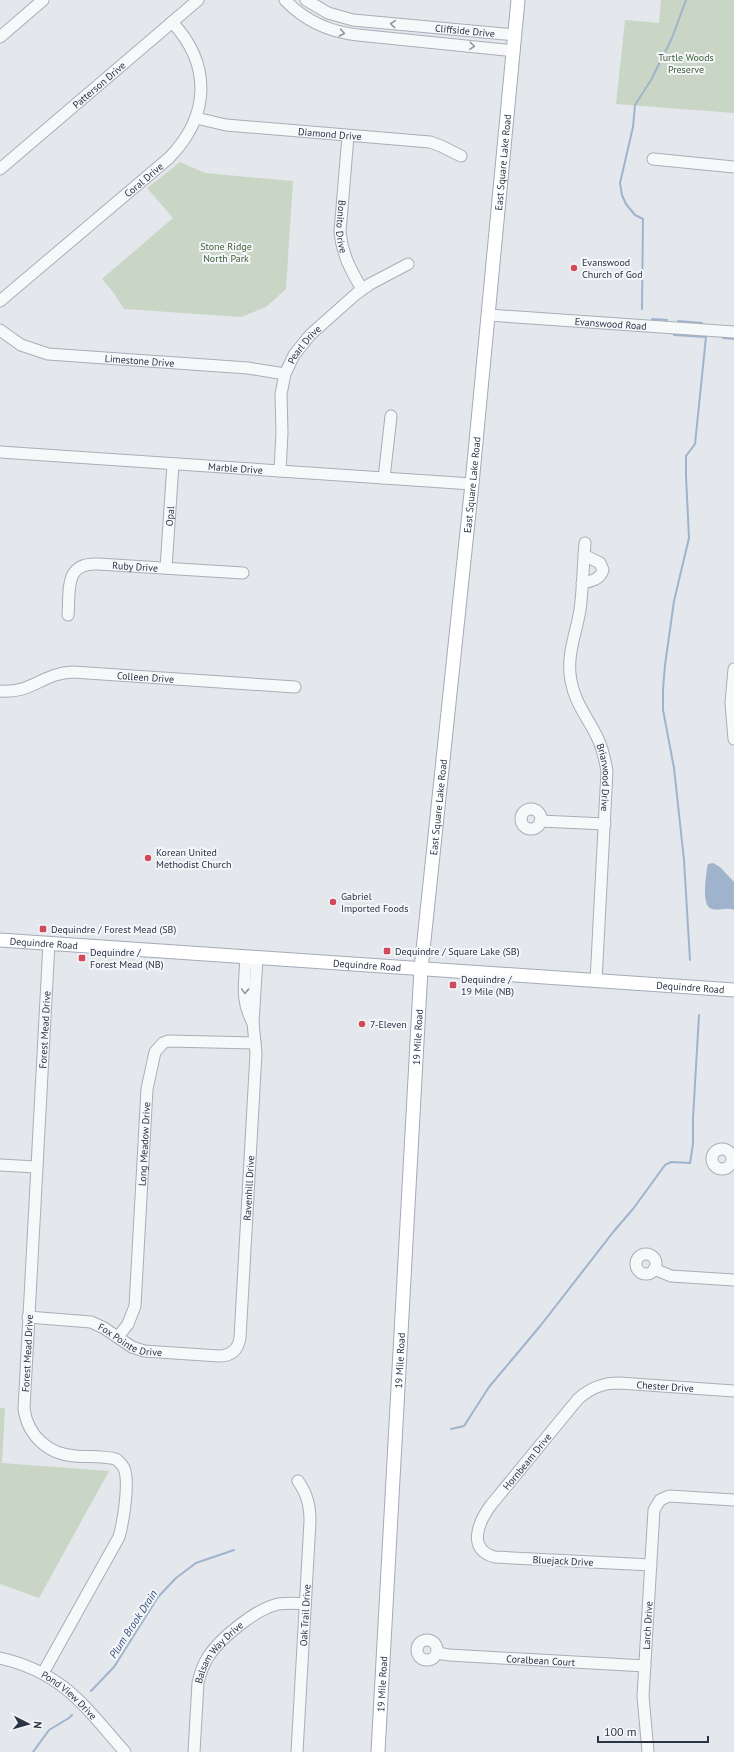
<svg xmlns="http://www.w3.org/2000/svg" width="734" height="1752" viewBox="0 0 734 1752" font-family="'PT Sans',sans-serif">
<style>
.green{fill:#c9d6c5}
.water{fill:#9fb4cc}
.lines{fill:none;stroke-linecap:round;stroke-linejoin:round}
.stream{stroke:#9fb4cc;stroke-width:2}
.minor-casing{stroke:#a9aeb7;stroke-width:13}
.major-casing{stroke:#a3abb8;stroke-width:15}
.minor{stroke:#f7f8fa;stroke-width:11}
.major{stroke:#fff;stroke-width:13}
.oneway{stroke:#9196a0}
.poi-dot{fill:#d1495b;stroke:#f4f6f9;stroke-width:1.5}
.labels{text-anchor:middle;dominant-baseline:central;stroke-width:4;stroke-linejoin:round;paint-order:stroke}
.street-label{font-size:10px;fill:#2b3445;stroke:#f4f6f9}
.park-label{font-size:10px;fill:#3f6138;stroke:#f4f6f9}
.poi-label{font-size:10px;fill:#2b3445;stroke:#f4f6f9;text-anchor:start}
.water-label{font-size:11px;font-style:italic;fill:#34527a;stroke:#f4f6f9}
</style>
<rect width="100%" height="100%" fill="#e4e7ec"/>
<path class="green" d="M661 0H734V113L616 104 625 20 659 23Z
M180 162 205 173 293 181 286 289 266 307 241 317 124 309 113 292 102 279 173 218 147 188Z
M0 1408H5L2 1463 109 1471 39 1598 0 1584Z"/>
<path class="water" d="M713 863 720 867 734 882V910C727 907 719 911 712 909 701 906 706 878 707 868L708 864Z"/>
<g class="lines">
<path class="stream" d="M642 309 643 219 635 215 626 204 622 195 620 183 633 127 635 105 651 80 672 38 686 0
M652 319 667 320
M678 321 702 323
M674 335 706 337 695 444 686 456V476L689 538 674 601 665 665 663 689V710L674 768 684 860 690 960
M723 338 734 339
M451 1429 464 1426 489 1387 541 1325 614 1231 633 1209 665 1165 671 1162 690 1163 693 1144V1118L699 1015
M91 1691 114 1667 158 1597 176 1578 196 1563 234 1550
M33 1752 49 1730 69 1718 72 1715"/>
<defs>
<g id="minor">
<path d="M285 0C305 21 329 32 358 35L514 51"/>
<path id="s1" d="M306 0 328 13 353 20 515 35"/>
<path d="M0 37 43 0"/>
<path id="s2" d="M196 118 226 125 430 142 441 146 461 156"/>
<path id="s3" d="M348 136 340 232C342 254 351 271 362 289"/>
<path d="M653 159 734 167"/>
<path id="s4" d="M0 169 198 0"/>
<path id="s5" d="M0 301 169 158C210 116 212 65 172 22"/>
<path id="s6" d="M488 315 734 332"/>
<path id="s7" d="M0 330 21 345 48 354 248 368 285 374"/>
<path id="s8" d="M0 452 472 484"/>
<path id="s9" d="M280 471 282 433 281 394 285 374 294 355 310 335 356 294 370 284 408 264"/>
<path d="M384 478 391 416"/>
<path id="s10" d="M585 543C583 565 583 588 580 610 576 634 566 656 571 681 575 704 589 719 598 739 603 749 605 760 607 771L596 981"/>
<path id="s11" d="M166 568 173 464"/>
<path d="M582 583C591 581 600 580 603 570L600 563 584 555"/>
<path id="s12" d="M68 615C70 590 64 562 98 564L243 573"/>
<path d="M734 669 731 703 734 739"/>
<path id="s13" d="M0 691C32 694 42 673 73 672L295 687"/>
<circle cx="531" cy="819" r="10"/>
<path d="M540 821 605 824"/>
<path d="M246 957C245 982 240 1000 253 1023"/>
<circle cx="722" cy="1159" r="10"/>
<path d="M0 1165 36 1167"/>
<circle cx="646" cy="1264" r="10"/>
<path d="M654 1269 671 1276 734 1280"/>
<path id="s14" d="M28 1317 91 1322 104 1328 132 1347 144 1351 219 1356C231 1356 238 1350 240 1338L256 1053 253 1023 257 958"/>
<path id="s15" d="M118 1337 128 1324 135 1306 147 1089 155 1052 163 1043 168 1041 255 1043"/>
<path id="s16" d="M651 1565 495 1557C466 1550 479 1521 491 1505L578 1399C590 1388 602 1383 619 1383L734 1391"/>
<circle cx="427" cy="1650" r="10"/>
<path id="s17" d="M437 1653 449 1655 645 1666"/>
<path id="s18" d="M0 1658C63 1672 85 1707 125 1752"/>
<path id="s19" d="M43 1673 119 1537C123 1523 130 1482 124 1468 122 1464 119 1462 116 1459 103 1456 89 1457 75 1456 48 1454 28 1436 24 1409L49 943"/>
<path id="s20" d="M194 1752 198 1683C200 1674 203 1665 208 1657 220 1638 256 1609 278 1604 287 1603 296 1603 305 1604"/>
<path id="s21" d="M297 1752 310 1521C310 1505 307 1494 298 1481"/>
<path id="s22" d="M648 1752 643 1696 654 1510 660 1500 669 1496 734 1500"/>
</g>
<g id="major">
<path id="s23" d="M0 940 734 990"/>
<path id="s24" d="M378 1752 421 969 472 484 518 0"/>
</g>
</defs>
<use href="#minor" class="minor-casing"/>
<use href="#major" class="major-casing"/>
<use href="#minor" class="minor"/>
<use href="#major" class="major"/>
</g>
<defs><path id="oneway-chevron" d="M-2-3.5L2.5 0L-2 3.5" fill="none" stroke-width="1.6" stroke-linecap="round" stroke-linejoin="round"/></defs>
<g class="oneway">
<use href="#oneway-chevron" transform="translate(393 24) rotate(-175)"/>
<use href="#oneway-chevron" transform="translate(342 33) rotate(11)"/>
<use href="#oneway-chevron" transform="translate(472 46) rotate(5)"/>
<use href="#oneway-chevron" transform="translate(245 991) rotate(92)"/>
</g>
<g class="poi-dot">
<circle cx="574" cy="268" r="4"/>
<circle cx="148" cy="858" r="4"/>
<circle cx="333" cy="902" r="4"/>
<rect x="39" y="925" width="8" height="8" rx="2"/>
<rect x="383" y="947" width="8" height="8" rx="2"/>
<rect x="78" y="954" width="8" height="8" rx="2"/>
<rect x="449" y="981" width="8" height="8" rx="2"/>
<circle cx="362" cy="1024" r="4"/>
</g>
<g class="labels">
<g class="street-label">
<text stroke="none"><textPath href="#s1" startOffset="164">Cliffside Drive</textPath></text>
<text stroke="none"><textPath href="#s4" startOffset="130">Patterson Drive</textPath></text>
<text stroke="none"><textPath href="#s2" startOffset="135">Diamond Drive</textPath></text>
<text stroke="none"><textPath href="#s24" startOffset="1595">East Square Lake Road</textPath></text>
<text stroke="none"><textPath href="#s5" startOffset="188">Coral Drive</textPath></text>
<text stroke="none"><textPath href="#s3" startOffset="91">Bonito Drive</textPath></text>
<text stroke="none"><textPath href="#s6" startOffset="123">Evanswood Road</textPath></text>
<text stroke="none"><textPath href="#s9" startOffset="133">Pearl Drive</textPath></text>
<text stroke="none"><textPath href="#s7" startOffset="146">Limestone Drive</textPath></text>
<text stroke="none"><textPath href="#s8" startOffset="236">Marble Drive</textPath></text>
<text stroke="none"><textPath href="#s24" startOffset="1271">East Square Lake Road</textPath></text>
<text stroke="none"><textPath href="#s11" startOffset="52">Opal</textPath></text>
<text stroke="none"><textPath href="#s12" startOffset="107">Ruby Drive</textPath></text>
<text stroke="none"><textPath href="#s13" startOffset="149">Colleen Drive</textPath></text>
<text stroke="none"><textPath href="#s10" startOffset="243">Briarwood Drive</textPath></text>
<text stroke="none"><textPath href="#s24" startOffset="947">East Square Lake Road</textPath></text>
<text stroke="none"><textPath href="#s23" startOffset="44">Dequindre Road</textPath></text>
<text stroke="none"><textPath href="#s23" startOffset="368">Dequindre Road</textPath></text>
<text stroke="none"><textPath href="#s23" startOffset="692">Dequindre Road</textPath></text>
<text stroke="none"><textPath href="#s19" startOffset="734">Forest Mead Drive</textPath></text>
<text stroke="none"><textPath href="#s24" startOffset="716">19 Mile Road</textPath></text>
<text stroke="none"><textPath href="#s15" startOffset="198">Long Meadow Drive</textPath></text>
<text stroke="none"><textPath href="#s14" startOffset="380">Ravenhill Drive</textPath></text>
<text stroke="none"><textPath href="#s14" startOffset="107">Fox Pointe Drive</textPath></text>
<text stroke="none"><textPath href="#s19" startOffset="410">Forest Mead Drive</textPath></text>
<text stroke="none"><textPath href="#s24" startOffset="392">19 Mile Road</textPath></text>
<text stroke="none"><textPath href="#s16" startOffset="449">Chester Drive</textPath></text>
<text stroke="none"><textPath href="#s16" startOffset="277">Hornbeam Drive</textPath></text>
<text transform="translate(563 1561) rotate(3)">Bluejack Drive</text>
<text stroke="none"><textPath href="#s21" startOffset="137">Oak Trail Drive</textPath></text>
<text stroke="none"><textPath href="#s22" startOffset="127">Larch Drive</textPath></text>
<text stroke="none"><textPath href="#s20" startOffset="107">Balsam Way Drive</textPath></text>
<text stroke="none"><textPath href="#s17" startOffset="104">Coralbean Court</textPath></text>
<text stroke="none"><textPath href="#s24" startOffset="68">19 Mile Road</textPath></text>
<text stroke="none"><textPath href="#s18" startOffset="80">Pond View Drive</textPath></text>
</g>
<g class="park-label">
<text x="686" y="57">Turtle Woods<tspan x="686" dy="12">Preserve</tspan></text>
<text x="226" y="246">Stone Ridge<tspan x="226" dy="12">North Park</tspan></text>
</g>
<g class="poi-label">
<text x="582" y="262">Evanswood<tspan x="582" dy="12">Church of God</tspan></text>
<text x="156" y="852">Korean United<tspan x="156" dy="12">Methodist Church</tspan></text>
<text x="341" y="896">Gabriel<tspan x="341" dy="12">Imported Foods</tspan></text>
<text x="51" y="929">Dequindre / Forest Mead (SB)</text>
<text x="395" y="951">Dequindre / Square Lake (SB)</text>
<text x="90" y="952">Dequindre /<tspan x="90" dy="12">Forest Mead (NB)</tspan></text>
<text x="461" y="979">Dequindre /<tspan x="461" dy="12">19 Mile (NB)</tspan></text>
<text x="370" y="1024">7-Eleven</text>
</g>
<g class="water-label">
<text transform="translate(133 1624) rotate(-57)">Plum Brook Drain</text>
</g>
</g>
<g transform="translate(28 1724) rotate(96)" stroke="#f4f6f9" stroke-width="3" paint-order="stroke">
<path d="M0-3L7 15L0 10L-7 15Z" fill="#2b3445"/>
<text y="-6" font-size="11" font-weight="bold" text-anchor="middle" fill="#2b3445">N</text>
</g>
<path d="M598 1736v6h110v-6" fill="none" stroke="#2b3445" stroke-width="2"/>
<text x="604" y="1736" font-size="12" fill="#2b3445" stroke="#f4f6f9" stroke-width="3" paint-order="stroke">100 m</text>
</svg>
